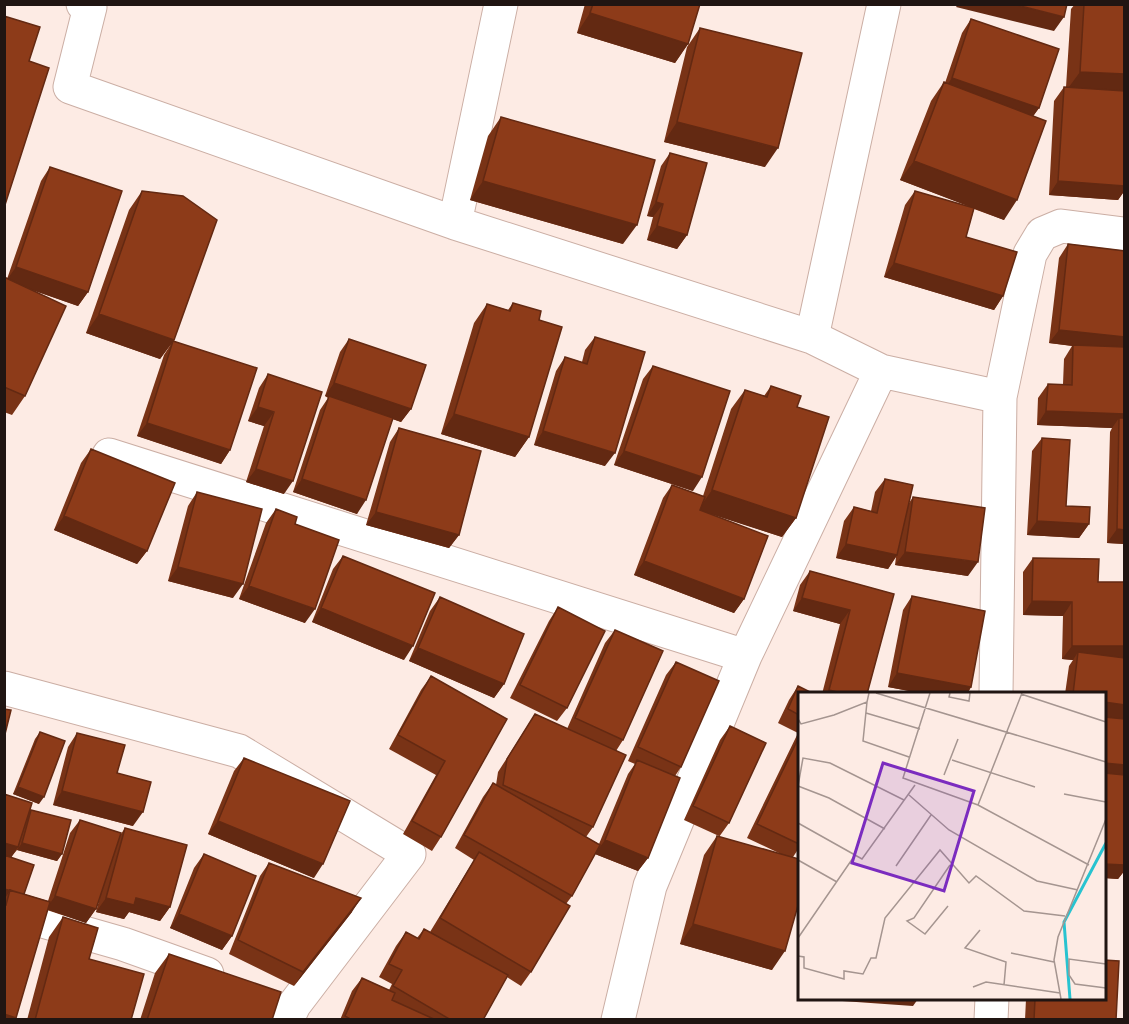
<svg xmlns="http://www.w3.org/2000/svg" width="1129" height="1024" viewBox="0 0 1129 1024" font-family="'Nunito Sans',sans-serif">
<style>
.lines{fill:none;stroke-linecap:round;stroke-linejoin:round}
.minor-casing{stroke:#cbaea4;stroke-width:35}
.minor{stroke:#fff;stroke-width:33}
.wall{fill:#793316}
.shaded-wall{fill:#632912}
.building{fill:#8d3b19;stroke:#632912;stroke-width:1.5}
.inset-river{fill:none;stroke:#28c3d0;stroke-width:3}
.inset-road{fill:none;stroke:#a59590;stroke-width:1.5}
.view{fill:#7b2cbf;fill-opacity:0.15;stroke:#7b2cbf;stroke-width:3}
.inset-edge{fill:none;stroke:#201512;stroke-width:3}
</style>
<rect width="100%" height="100%" fill="#fdebe4"/>
<g class="lines">
<defs>
<path id="minor" d="M83 4 90 7 70 87 455 223 812 337 881 371 1000 397
M455 223 501 4
M812 337 884 4
M109 455 745 656
M4 688 239 751 409 854 294 1005 287 1020
M996 694 1000 397 1030 254 1042 234 1061 226 1124 234
M4 910 123 944 207 974
M618 1020 650 886 745 656 881 371
M991 1020 992 998"/>
</defs>
<use href="#minor" class="minor-casing"/>
<use href="#minor" class="minor"/>
</g>
<path class="wall" d="M585 4H700L688 44 675 63 577 33Z
M1075 4H1125V190L1118 200 1049 195 1054 101 1064 87H1066L1071 9Z
M971 19 1039 108 1033 116 1004 220 974 209 966 237 1003 296 994 310 884 277 905 205 915 191 974 208 900 180 931 101 944 82 945 83 962 33Z
M700 28 765 167 664 142 687 47Z
M501 117 623 244 470 200 488 136Z
M670 153 687 235 677 249 647 240 653 217 647 216 661 166Z
M50 167 88 292 78 306 27 288 25 396 12 415 4 412V277L7 279 41 181Z
M142 191 174 340 160 359 86 333 129 210Z
M1068 244 1125 251V544L1107 543 1110 432 1112 428 1037 425 1038 398 1048 384H1063L1064 359 1072 346 1049 343 1059 258Z
M513 303 539 320 529 437 515 457 441 434 474 323 487 304 508 310Z
M595 337 605 466 534 445 556 371 565 357 582 362 585 350Z
M349 339 411 409 401 422 393 419 357 514 293 492 320 410 328 398 325 396 340 352Z
M173 341 230 450 221 464 137 436 164 355Z
M653 366 693 491 614 465 643 379Z
M268 374 284 494 246 482 264 426 248 421 259 388Z
M771 386 797 407 796 518 782 537 700 510 744 599 734 613 634 575 663 498 672 485 703 496 731 409 745 390 764 396Z
M399 428 459 535 449 548 366 525 390 442Z
M1042 438 1066 506 1089 524 1079 538 1027 535 1032 451Z
M91 449 147 551 137 564 54 530 81 463Z
M885 479 909 503 913 497 968 576 895 565 896 557 888 569 836 558 844 521 854 507 871 511 875 492Z
M197 492 233 598 168 581 188 506Z
M276 509 295 524 305 623 239 599 266 523Z
M343 556 404 660 312 622 333 569Z
M1033 558 1098 582H1125V870L1118 879 1104 878V694H1065L1069 666 1073 660 1062 659 1063 616 1023 615V572Z
M810 571 894 594 867 694H822L840 624 793 611 800 585Z
M912 596 971 687 967 694H925L888 687 903 610Z
M440 597 504 684 494 698 409 661 430 611Z
M558 607 567 708 557 721 510 698 549 621Z
M615 630 623 740 616 751 593 827 586 837 599 844 628 774 635 764 628 761 666 675 676 662 681 767 675 776 648 858 638 871 595 854 572 896 566 904 531 972 521 986 507 977 483 1020H340L352 991 362 978 389 990 392 984 379 977 396 946 406 932 417 938 424 929 430 932 474 860 455 848 483 797 493 783 496 785 498 772 535 714 567 729 605 643Z
M431 676 507 719 441 837 432 851 403 834 436 775 389 749 421 690Z
M798 686 799 694V848L793 857 772 970 680 944 704 855 717 836H719L684 820 720 740 730 726 729 823 719 837 781 854 747 838 798 733 778 723 789 700Z
M40 732 39 804 13 794 35 739Z
M77 733 117 773 133 826 53 805 68 747Z
M244 758 314 878 208 834 234 771Z
M4 794 30 810 62 854 57 861 17 850 11 857 24 894 48 901 70 833 80 820 121 834 125 828 170 907 160 921 129 912 124 919 96 912 100 897 96 909 86 923 47 910 15 1020H4Z
M204 854 232 936 222 950 170 928 194 868Z
M269 863 352 912 294 986 229 954 260 876Z
M63 917 89 959 131 1020H27L49 937Z
M169 954 272 1020H140L155 973Z
M1026 999H1104L1116 1020H1025Z"/>
<path class="shaded-wall" d="M958 4H1013L1064 17 1054 31 956 7Z
M590 13 688 44 675 63 577 33Z
M1080 72 1125 74V95L1066 91Z
M952 78 1039 108 1029 122 942 92Z
M677 122 778 148 765 167 664 142Z
M914 161 1017 200 1004 220 900 180Z
M483 181 637 225 623 244 470 200Z
M1058 181 1125 186V190L1118 200 1049 195Z
M656 202 663 204 653 217 647 216Z
M657 226 687 235 677 249 647 240Z
M894 263 1003 296 994 310 884 277Z
M16 267 88 292 78 306 6 281Z
M99 314 174 340 160 359 86 333Z
M1059 330 1125 337V350L1123 352 1049 343Z
M334 383 411 409 401 422 325 396Z
M258 407 274 412 264 426 248 421Z
M1046 411 1125 414V429L1119 418 1112 428 1037 425Z
M454 414 529 437 515 457 441 434Z
M147 423 230 450 221 464 137 436Z
M543 431 615 453 605 466 534 445Z
M624 451 702 477 693 491 614 465Z
M256 469 293 481 284 494 246 482Z
M302 479 366 500 357 514 293 492Z
M712 490 796 518 782 537 698 510Z
M376 512 459 535 449 548 366 525Z
M64 516 147 551 137 564 54 530Z
M1037 521 1089 524 1079 538 1027 535Z
M1117 529 1125 530V544L1107 543Z
M846 544 897 555 888 569 836 558Z
M905 552 978 562 968 576 895 565Z
M644 561 744 599 734 613 634 575Z
M178 567 243 584 233 598 168 581Z
M249 586 315 609 305 623 239 599Z
M802 598 850 610 840 624 793 611Z
M1032 601 1072 602 1063 616 1023 615Z
M321 608 413 646 404 660 312 622Z
M1072 646H1125V660L1078 652 1073 660 1062 659Z
M418 648 504 684 494 698 409 661Z
M897 673 971 687 967 694H925L888 687Z
M829 690 846 694H826Z
M1104 702 1125 705V720L1104 717Z
M1104 763 1125 765V779L1104 778Z
M18 787 44 797 39 804 13 794Z
M62 791 143 812 133 826 53 805Z
M218 821 323 864 314 878 208 834Z
M605 840 648 858 638 871 595 854Z
M4 843 18 847 9 861 4 860Z
M22 843 62 854 57 861 17 850Z
M1104 864 1125 865V870L1118 879 1104 878Z
M4 889 10 891 5 898 4 897Z
M55 896 96 909 86 923 46 909Z
M106 898H136L170 907 160 921 129 912 124 919 96 912Z
M361 898 352 912 294 986 303 972Z
M179 914 232 936 222 950 170 928Z
M693 924 785 951 772 970 680 944Z
M814 999H918L913 1006Z
M4 1014 16 1018 15 1020H4Z"/>
<path class="building" d="M593 4H700L688 44 590 13Z
M1013 4H1067L1064 17Z
M1084 4H1125V74L1080 72Z
M4 16 40 27 29 61 49 68 4 208Z
M971 19 1059 49 1039 108 952 78Z
M700 28 802 53 778 148 677 122Z
M944 82 1046 121 1017 200 914 161Z
M1064 87 1125 91V186L1058 181Z
M501 117 655 160 637 225 483 181Z
M670 153 707 163 687 235 657 226 663 204 656 202Z
M50 167 122 191 88 292 16 267Z
M142 191 183 196 217 220 174 340 99 314Z
M915 191 974 208 966 237 1017 252 1003 296 894 263Z
M1068 244 1125 251V337L1059 330Z
M4 277 66 306 25 396 4 387Z
M513 303 541 311 539 320 562 327 529 437 454 414 487 304 510 311Z
M595 337 645 352 615 453 543 431 565 357 587 364Z
M349 339 426 365 411 409 334 383Z
M173 341 257 368 230 450 147 423Z
M1073 345 1125 347V414L1046 411 1048 384 1072 385Z
M653 366 730 391 702 477 624 451Z
M268 374 322 392 293 481 256 469 274 412 258 407Z
M771 386 801 396 797 407 829 417 796 518 712 490 745 390 767 397Z
M329 396 393 418 366 500 302 479Z
M1119 418H1125V530L1117 529Z
M399 428 481 451 459 535 376 512Z
M1042 438 1070 440 1066 506 1090 507 1089 524 1037 521Z
M91 449 175 483 147 551 64 516Z
M885 479 913 485 897 555 846 544 854 507 877 513Z
M672 485 705 497 700 510 768 536 744 599 644 561Z
M197 492 262 509 243 584 178 567Z
M913 497 985 508 978 562 905 552Z
M276 509 297 517 295 524 339 540 315 609 249 586Z
M343 556 435 593 413 646 321 608Z
M1033 558 1099 559 1098 582H1125V646H1072V602L1032 601Z
M810 571 894 594 867 694H846L829 690 850 610 802 598Z
M912 596 985 611 971 687 897 673Z
M440 597 524 634 504 684 418 648Z
M558 607 605 631 567 708 520 685Z
M615 630 663 651 623 740 575 718Z
M1078 652 1125 658V705L1104 702V694H1073Z
M676 662 719 681 681 767 638 747Z
M431 676 507 719 441 837 412 821 445 761 398 735Z
M798 686 814 694H799V715L788 709Z
M4 709 11 710 4 738Z
M535 714 626 755 593 827 503 785 507 759Z
M1104 717 1125 719V765L1104 763Z
M730 726 766 743 729 823 693 806Z
M40 732 65 741 44 797 18 787Z
M77 733 125 745 117 773 151 782 143 812 62 791Z
M799 737V844L757 824Z
M244 758 350 801 323 864 218 821Z
M637 760 680 778 648 858 605 840Z
M1104 773 1125 775V865L1104 864Z
M493 783 600 845 572 896 464 835Z
M4 794 32 803 18 847 4 843Z
M31 810 71 820 62 854 22 843Z
M80 820 121 833 96 909 55 896Z
M125 828 187 845 170 907 136 898 134 905 106 898Z
M717 836 799 859V902L785 951 693 924Z
M479 852 570 906 531 972 440 918Z
M204 854 256 876 232 936 179 914Z
M4 855 34 865 24 894 4 889Z
M269 863 361 898 303 972 238 940Z
M10 890 50 902 16 1018 4 1014V904L6 905Z
M63 917 98 928 89 959 144 974 131 1020H35Z
M424 929 508 975 483 1020H451L393 986 402 970 389 964 406 932 419 939Z
M169 954 281 992 272 1020H147Z
M1104 960 1119 961 1116 1020H1034L1035 999H1104Z
M362 978 395 993 392 1000 436 1020H352L345 1016Z"/>
<g transform="translate(798 692)">
<rect width="308" height="308" fill="#fdebe4"/>
<path class="inset-river" d="M272 307 266 230 308 151"/>
<path class="inset-road" d="M78 1 308 70M132 1 105 86 180 113 291 173M152 1 151 5 171 9 172 1M223 2 308 30M69 10 65 49 111 65M68 21 122 37M0 27 3 32 36 23 69 10 71 1M154 68 237 95M146 83 160 47M0 94 5 66 32 71 106 108M0 94 31 106 87 137M266 102 308 110M111 103 151 138 239 189 280 198M180 113 224 1M0 131 57 163M0 168 39 190M98 174 133 123M150 214 127 242 109 229 116 226 152 173M182 238 167 256 208 270 206 293M0 246 57 163 64 167 117 93M213 261 256 270M0 264 6 265V276L46 287V279L65 282 73 266H78L87 226 142 158 171 191 178 184 226 219 267 224M308 272 271 267V283L277 292 308 296M175 295 188 290 262 301M263 307 256 268 260 245 308 127"/>
<path class="view" d="M85 71 176 99 146 199 54 171Z"/>
<rect width="308" height="308" class="inset-edge"/>
</g>
<rect width="1129" height="1024" fill="none" stroke="#201512" stroke-width="12"/>
</svg>
